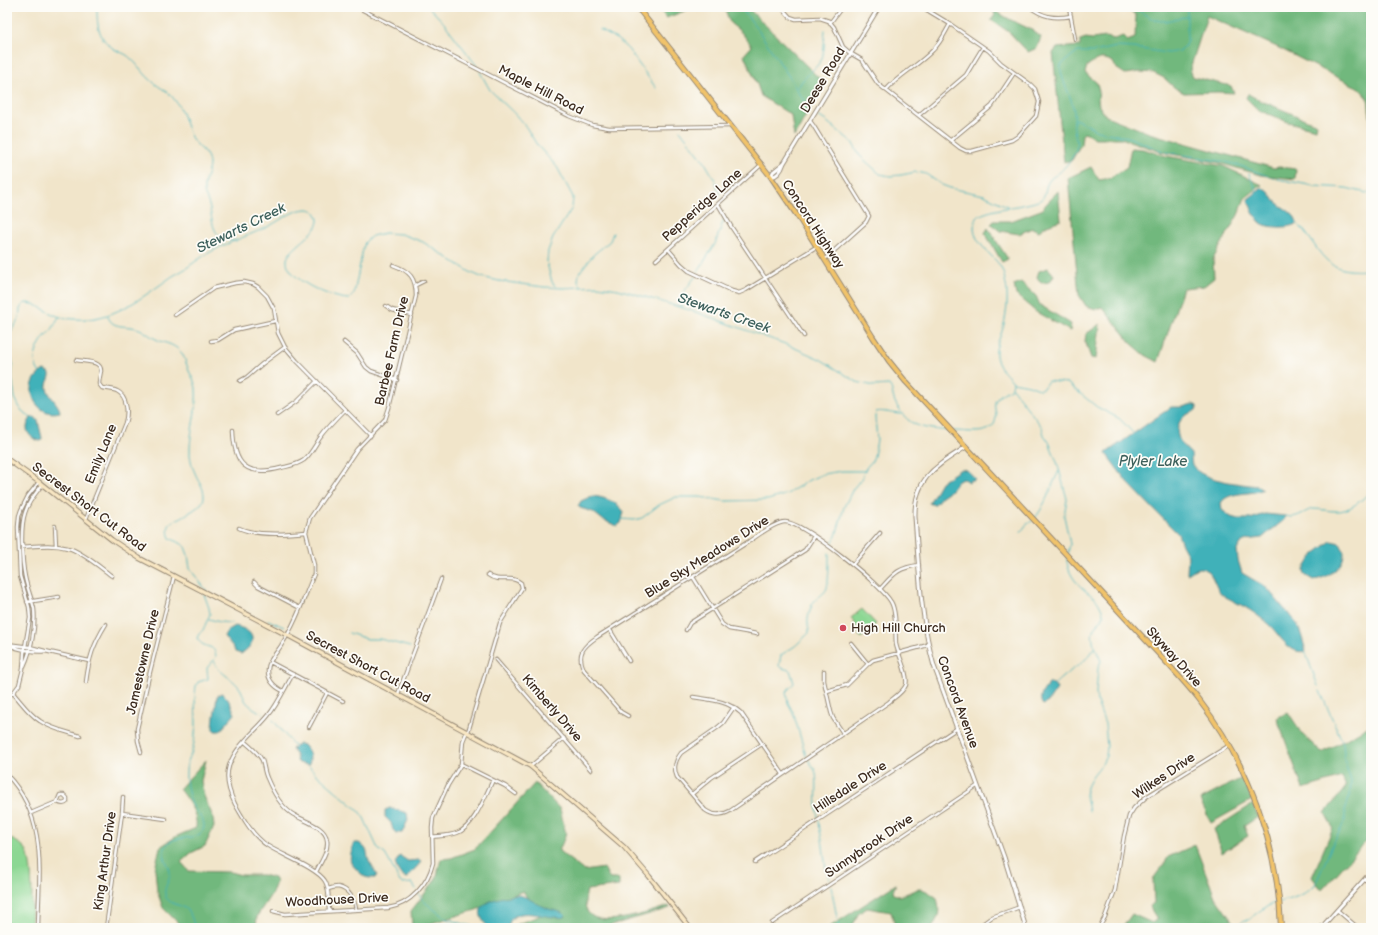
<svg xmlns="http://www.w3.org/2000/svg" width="1378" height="935" viewBox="0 0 1378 935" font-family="'Balsamiq Sans',sans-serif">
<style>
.green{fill:#8cd793;stroke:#648058}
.forest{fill:#71b87d;stroke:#56714e}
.water{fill:#41b1b9;stroke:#3e6e6c}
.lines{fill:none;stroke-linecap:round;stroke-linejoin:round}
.stream{stroke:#41b1b9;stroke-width:1}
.minor-casing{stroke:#968874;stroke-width:4.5}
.tertiary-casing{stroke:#968874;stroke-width:5}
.secondary-casing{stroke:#968874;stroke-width:5.5}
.trunk-casing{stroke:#968874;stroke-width:6}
.minor{stroke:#fff;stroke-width:2.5}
.tertiary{stroke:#fff;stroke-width:3}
.secondary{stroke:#f9e7c3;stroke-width:3.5}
.trunk{stroke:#f1c36a;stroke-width:4}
.poi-dot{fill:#d1495b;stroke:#fdfcf7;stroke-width:1.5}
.labels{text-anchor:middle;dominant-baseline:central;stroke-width:3.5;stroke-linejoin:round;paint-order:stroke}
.street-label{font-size:13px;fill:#3b2a1e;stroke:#fdfcf7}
.poi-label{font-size:13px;fill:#3b2a1e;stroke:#fdfcf7;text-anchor:start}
.water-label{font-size:14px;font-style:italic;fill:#3d605c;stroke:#fdfcf7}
</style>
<rect width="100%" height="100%" fill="#fdfcf7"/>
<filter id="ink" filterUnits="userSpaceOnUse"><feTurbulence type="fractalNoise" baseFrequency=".025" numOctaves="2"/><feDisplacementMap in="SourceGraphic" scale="8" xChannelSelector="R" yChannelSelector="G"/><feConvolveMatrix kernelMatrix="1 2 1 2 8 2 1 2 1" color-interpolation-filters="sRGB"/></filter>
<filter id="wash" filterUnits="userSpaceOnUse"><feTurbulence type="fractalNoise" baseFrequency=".012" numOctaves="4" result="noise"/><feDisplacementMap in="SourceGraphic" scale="16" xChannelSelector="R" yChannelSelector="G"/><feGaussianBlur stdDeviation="0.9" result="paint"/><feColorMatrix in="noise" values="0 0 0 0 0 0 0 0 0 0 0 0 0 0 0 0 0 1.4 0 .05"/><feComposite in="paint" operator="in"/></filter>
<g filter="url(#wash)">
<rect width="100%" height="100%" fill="#f1e5ca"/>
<path class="green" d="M862 609 876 624 861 638 859 635 858 629 851 618Z
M7 836C12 840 21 843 25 848 34 860 32 912 31 928H7Z"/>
<path class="forest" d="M658 7H695L666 18Z
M723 7H747L824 83 794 137 791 115 761 96 757 84 744 55 752 46 741 32 730 23 726 12Z
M1125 7H1371V127L1368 98 1359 88 1277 47 1207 16 1190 69 1193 77 1231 86 1234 93 1218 92 1184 93 1175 88 1164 78 1154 73 1140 72 1125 74 1116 68 1113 62C1101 56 1097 59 1087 66L1085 73 1097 83 1099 91 1098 98 1099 106 1106 116 1149 133 1274 168 1279 167 1296 169 1295 179 1261 175 1219 163 1161 152 1121 138H1095L1085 132 1082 135 1081 144 1072 160 1064 162 1053 53 1057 48 1080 46V40L1086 38 1092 39 1106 37 1114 39 1123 36 1127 41 1135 38 1136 15Z
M993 10 1011 20 1032 30 1041 37 1037 48 1028 52 1009 32 991 20 995 15Z
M1248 94 1259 100 1317 124 1316 129 1288 122 1258 110 1246 98Z
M1131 148 1143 149 1166 156 1223 166 1242 175 1262 185 1245 198 1238 215 1213 259 1214 278 1204 286 1183 288 1158 362 1145 355 1131 343 1102 307 1096 309 1086 306 1079 295 1068 178 1091 167 1099 180 1110 178 1127 167Z
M1058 191 1061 220 1047 225 1039 231 1032 228 1019 234 1000 231 991 224 994 221H1011L1041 210Z
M988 228 1008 259 1002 262 985 233Z
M1048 268 1054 275 1050 282 1041 283 1037 277 1039 271Z
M1021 282 1036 296 1040 305 1071 324 1070 331 1036 312 1016 295 1014 285Z
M1100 324 1096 359 1091 358 1085 341 1086 334Z
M1288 712 1303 735 1322 753 1371 725V836L1322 890 1312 877 1333 828 1325 813 1346 787 1342 777 1303 789 1277 718Z
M206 760 201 781 204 796 213 817 214 827 205 846 191 853 181 862 189 871 230 872 241 875H263L274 878 276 882 272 893 257 916 256 928H183L163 908 157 891 155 869 160 847 177 836 196 828C198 813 188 801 179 789Z
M1242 778 1252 800 1211 823 1200 800Z
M535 783 560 809 566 834 559 851 584 871 604 868 610 879H619V886L587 890C586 895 584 903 586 908 593 933 652 911 669 906L670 908 602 928H512L520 923 539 916 523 891 476 910 415 928H388L412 926 411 911 436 879 441 859 451 858 475 849Z
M1253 804 1258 817 1244 826 1248 836 1222 853 1214 829Z
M1195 845 1215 897 1237 928H1127L1124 925 1132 914 1152 923 1157 919 1149 906 1154 903 1153 879 1166 861 1168 857Z
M896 884 893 891 894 894 900 896C920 889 918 884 937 898 940 911 940 917 931 928H894V922L891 912 867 908 858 914 852 928H828Z"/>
<path class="water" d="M1262 188C1269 189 1271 196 1275 201 1282 208 1296 213 1297 223 1290 229 1268 228 1261 223 1257 220 1248 203 1248 199Z
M44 370 50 373C51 379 46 382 47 388 49 397 60 405 60 412 35 419 20 384 44 370Z
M1193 404 1197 406V409C1193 413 1190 413 1186 415 1176 422 1175 435 1182 444 1184 448 1188 450 1191 454 1192 458 1190 462 1193 466 1202 481 1242 484 1258 486L1263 489C1252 496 1229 490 1221 503L1222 510 1231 517 1238 519H1250L1265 514 1286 516 1284 520 1262 538 1247 540 1242 542 1237 550 1238 560 1242 573 1266 587 1297 624 1301 634 1306 651C1289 656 1279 633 1268 624 1259 616 1248 608 1237 603 1231 599 1223 597 1219 591 1214 584 1212 569 1201 568 1195 567 1191 573 1187 574L1188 556 1182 545 1178 534 1127 482 1107 455 1106 453 1171 407H1182Z
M35 417 38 421 42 438 41 441C35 441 27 435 27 428 27 424 29 421 31 418Z
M961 469C967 469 972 474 975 479L974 480H970L969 482 966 480 962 479 957 482 951 490 942 496 934 505 929 503 941 482Z
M592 496C604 497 618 502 624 512L621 523 617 526 603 520 593 512 580 508 578 506 581 501Z
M1331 541 1340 543C1341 546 1344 550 1344 552 1345 567 1326 579 1313 580L1305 575 1304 569 1314 554Z
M235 626C254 630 259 642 241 654L235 652C234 645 227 642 224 636L227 631Z
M1050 683 1054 684 1057 689 1048 702 1043 705C1037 698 1044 689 1050 683Z
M221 693C228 696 232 707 235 714L220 731H215L213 729C213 718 216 707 217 696Z
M299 744 304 745C310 751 311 758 309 765L299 763 297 761 296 756 292 749Z
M390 808 407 813 408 820 402 833H396L393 830 391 823 385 817V810Z
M354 843H359C371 851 365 854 370 863 372 867 375 870 377 875L375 878C372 878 368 878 365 877 362 875 352 865 351 863 349 857 352 849 354 843Z
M400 856 408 861 419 860 422 861 407 878C400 877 397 869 395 863Z
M517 895C527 895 538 906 549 909 555 911 562 911 566 916L565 917C549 921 511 901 508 928H489C465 904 497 897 517 895Z"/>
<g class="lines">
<path class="stream" d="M97 7C97 26 98 38 114 49 119 52 124 53 128 56 137 63 144 75 153 82 161 89 167 90 174 99 183 110 185 125 191 137 194 144 201 147 205 153 214 164 205 176 204 187 203 195 207 198 209 205 214 224 210 239 236 241
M429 7 444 23 477 66
M737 7 745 13 756 27 790 78 799 94 810 108
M1133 7C1143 13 1153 22 1165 21 1172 20 1179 17 1186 17
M600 30 618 40 628 49 656 88
M480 72 490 90 514 113 526 127 537 145 557 167 573 197 572 208 553 238 548 251 547 262 549 271 552 282 556 287
M797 90C802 77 812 73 820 62 825 56 824 39 825 30
M818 116 826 121 852 142 860 156 880 174 890 176 901 175 916 172 922 173 926 174 942 185 950 188 984 195 1009 207
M1075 119 1086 124 1097 131 1128 137 1165 152 1226 162 1238 165 1273 178 1314 186 1346 188 1371 194
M680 130 704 161 715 180 720 194
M1249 174 1257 192
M1297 224C1304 229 1308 236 1313 243 1330 269 1341 272 1371 270
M697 273 715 244 724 219
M581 286 578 281 579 273 593 255 610 241 613 233
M681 307 683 293 695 277
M108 316C111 329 126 325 136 328 143 329 148 335 154 338 162 343 172 343 179 350 185 356 186 364 189 371 192 377 195 382 196 388 198 410 189 433 190 455 191 461 192 467 195 473 198 481 207 491 203 501 199 509 179 518 171 523 167 527 168 533 170 538L182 544 185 547 188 555 190 569 206 590 205 592
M40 373C30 361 37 346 46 335 48 333 51 331 53 328 55 324 56 321 59 317
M1013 382 1029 385 1039 389 1043 388 1048 381 1067 383 1097 407 1120 419 1134 434
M1012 387 1013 382C1008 375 999 369 997 360 993 349 1000 339 1003 328 1007 313 1009 295 1005 280 1004 274 1002 268 998 263 989 252 966 236 977 218 982 209 1029 206 1040 200 1047 196 1044 187 1049 181 1051 177 1057 175 1060 172 1066 166 1073 158 1076 150 1078 142 1075 137 1074 129 1073 123 1075 117 1074 111 1072 100 1067 90 1063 79 1062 75 1060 70 1061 65L1074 54 1078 52H1094L1116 47 1133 48 1168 53 1180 51 1184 48 1187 40V7
M1012 388 1042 427 1044 435 1049 442 1057 462 1067 499 1064 516 1070 544 1068 553
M31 418 21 410 15 398 12 377 13 365 9 344 10 333 19 319 20 309 23 304 27 303 33 304C44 308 54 317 66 318 106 325 136 302 167 280 173 275 181 272 188 267 193 263 199 259 205 255 224 244 245 237 265 228 279 222 291 210 306 209 310 209 314 210 316 214 327 230 290 246 287 259 284 279 333 299 349 299L354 294 363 249 365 242 372 236 385 233 401 234 423 242 470 272 481 277 499 281 544 287 563 288 598 286 618 289 693 311 788 345 820 359 857 382 874 386 889 385C893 389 892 396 895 402 908 428 922 428 949 431
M954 431C969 431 997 438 996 414 995 408 993 403 997 399 1000 394 1007 391 1012 388
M1286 516C1296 520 1304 511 1313 509 1321 509 1328 511 1336 511 1349 512 1362 500 1371 491
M621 519 634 520 642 518 659 505 676 497H700L725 501 768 500 787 494 809 480 823 474 842 471H865
M1034 519C1044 509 1052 484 1059 471
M1021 532 1026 525 1032 521
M832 543 836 536 844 507 853 489 861 479 866 468 872 461 874 456 877 440 875 417 876 412C882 410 894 414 901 414
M1067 558C1066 571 1076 584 1087 592 1089 594 1092 595 1094 597 1098 601 1100 606 1102 610 1107 621 1095 623 1093 631 1090 640 1098 653 1101 661L1098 668 1096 693 1097 702 1105 724 1107 747 1106 756 1102 764 1093 775 1087 787 1086 796 1089 811
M209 619 220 622 231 623
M268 620 284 627
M349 633 367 639H380L410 647
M1305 651 1318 686
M214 661C218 673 231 677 238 686 243 691 243 698 247 703 251 707 258 711 263 714
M1054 685C1067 670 1086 665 1095 647
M273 720 295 747
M806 756 793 712 788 703 786 692 794 683 790 670 781 668 779 666 781 655 795 646 809 633C809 629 808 627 808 624 807 618 810 611 812 605 815 598 822 596 826 590 829 586 829 558 829 553
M808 759C810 764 815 768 816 773 818 787 815 802 818 817
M309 766 316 774 358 810 364 818 378 849 385 854 389 861 400 882 403 884 412 883 416 889
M819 820 820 831 822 839 826 869 830 882
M831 886 839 928
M418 893C424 906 443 913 453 926
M1280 902 1291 899 1303 894 1315 885 1331 848 1345 821V810L1350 796 1351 781 1345 763 1343 743 1320 691
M447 919 478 928 487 926
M195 928C193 922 192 916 188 911 182 903 167 906 165 894 164 886 170 881 170 873 170 866 164 861 164 853 166 829 200 846 204 827 205 819 198 815 194 808 191 803 189 798 188 791 186 783 185 773 187 764 189 758 192 753 193 747 195 740 195 732 196 726 196 712 194 699 196 686L198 682 208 679 207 668 216 657C215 642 204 651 197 638L199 634 203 630 210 614 209 608 204 594
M1236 928 1244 920H1249C1257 912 1266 906 1277 902"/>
</g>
</g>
<g filter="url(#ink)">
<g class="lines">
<defs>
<path id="minor" d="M357 7 569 116 592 125 609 128 731 126
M781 7 790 17 796 19 820 18 829 21 834 27 843 47 850 53 862 60 878 84 960 148 966 151H972L1012 140 1018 136 1036 116 1039 102 1035 89 1030 84 1001 63 989 51 950 24 922 7
M1030 7C1043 17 1054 19 1071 16
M1069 7 1075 39
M830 23 842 7
M886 90C900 74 919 65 933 50 941 42 945 33 950 24
M919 115 966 75 983 47
M810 121 813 125 869 216 866 222 825 259
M951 140 992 106 1014 73
M718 204 732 228 804 336
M668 249 681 264 689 271 732 291 739 293 746 290 816 247
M656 260 762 164
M416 285 424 281
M386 306 392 310 412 315
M175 315 214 288 235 283 244 282 253 284 258 287 267 296 274 309 278 333 285 347 297 361 371 436
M211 341 218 340 234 330 275 321
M344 342 357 353 366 367 371 371 397 380
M76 360C84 362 101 360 101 371 100 376 99 380 99 384L102 388C107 389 113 389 117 391 128 396 128 414 125 423L86 519
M240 381 247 377 262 364 285 347
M277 415 297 401 317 381
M233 430C234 465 246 477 281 468 289 466 297 465 304 460 311 454 315 445 320 438 328 427 336 419 345 410
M55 526 56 546
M239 528C256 536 287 534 306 532
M22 547C37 546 53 544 68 548 81 551 101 568 112 576
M853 564 880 533
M693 577 722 624 729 629 757 634
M254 582 258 586 300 608
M880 589C894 574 897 568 919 565
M27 602 59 597
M610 630 629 661
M686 630 690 623 805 550 814 536
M851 643 868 664
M7 644 30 647 45 651 89 661
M9 645C16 649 37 653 45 651
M496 660 591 770
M270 662 343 701
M24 666C31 651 36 626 34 609 32 599 27 588 25 577 22 562 20 527 25 513 28 502 35 494 42 485
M824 671V681L831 712 833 718 843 733
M293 674C285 688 278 704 268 716 255 732 236 745 229 766 225 779 229 792 235 804 244 820 253 836 268 846 282 855 317 868 325 881 330 889 328 901 329 910
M86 682C89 658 93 645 106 624
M283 691C275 687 268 681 268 671 267 661 278 652 282 644 296 623 304 598 314 574V565L306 532 310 518 357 449 385 420 389 408 416 296C416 278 410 271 393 265
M827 691 847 685 868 664 873 660 928 645
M13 693C22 703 29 714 40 721 51 729 67 732 80 736
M398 694 441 579
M7 697 13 693 19 685 23 669 24 653 30 618 29 607 20 576 18 527 19 516 21 510 28 496 39 482
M693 697C712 700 726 700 741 713L783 774
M628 716 621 712 584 670C576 653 584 646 597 637L748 542C757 536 775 522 785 522 803 522 882 585 891 602 897 612 895 632 896 644 898 655 909 674 906 685 903 692 895 697 889 702L730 811C721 816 713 816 705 810L677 777C673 768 675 761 681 753L717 728 723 723 734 707
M309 727 327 693
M468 732 500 623 522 588 521 583C511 574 500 584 488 575
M245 742C251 747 258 753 262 760 264 765 264 772 267 778 272 790 280 805 291 813 302 821 325 825 327 840 329 851 320 863 316 872
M141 752 138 741 137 729 149 676 174 576
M461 764 505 786 516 794
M531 766 564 738
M7 775C48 818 39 873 38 928
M692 794 711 778 762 744
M31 813 57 802C61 804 64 805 67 802V798L64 795H60L57 802
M122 813 166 819
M432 837C440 836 449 836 457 833 474 827 485 796 493 780
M755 862 956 729
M328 889C331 888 335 887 338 887 349 889 355 900 356 910
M1337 910 1358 928
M273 911 285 914 388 908C410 905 428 884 433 863L432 828 433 818 448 785 461 764 463 741 467 731
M772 923 977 786
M106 928 122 813 123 797
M977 928 992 917 1020 907
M1099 928 1105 917 1115 890 1124 836 1129 816 1134 808 1146 797 1230 745"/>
<path id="tertiary" d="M771 177C778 176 782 169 784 163L879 7
M771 177 773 172 784 163
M966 447C937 466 914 477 915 517 919 567 920 617 934 666L1004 857 1026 928
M1321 928 1371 872"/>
<path id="secondary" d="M7 459 39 482 112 540 139 558 287 635 530 766 624 847 649 876 690 928"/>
<path id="trunk" d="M635 7 641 12 771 177 800 220 873 337 889 361 906 382 1167 663C1178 675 1189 687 1199 700 1250 766 1278 845 1281 928"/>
</defs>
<use href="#minor" class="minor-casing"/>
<use href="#tertiary" class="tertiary-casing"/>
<use href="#secondary" class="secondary-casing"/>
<use href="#trunk" class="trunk-casing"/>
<use href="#minor" class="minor"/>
<use href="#tertiary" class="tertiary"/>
<use href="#secondary" class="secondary"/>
<use href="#trunk" class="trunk"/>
</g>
</g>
<circle class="poi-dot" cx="843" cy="628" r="4"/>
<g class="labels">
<g class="street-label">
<text transform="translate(823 80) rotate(-59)">Deese Road</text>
<text transform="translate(541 90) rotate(27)">Maple Hill Road</text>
<text transform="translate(702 205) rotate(-42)">Pepperidge Lane</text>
<text transform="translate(813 224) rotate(57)">Concord Highway</text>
<text transform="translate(392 351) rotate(-77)">Barbee Farm Drive</text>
<text transform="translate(101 454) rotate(-68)">Emily Lane</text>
<text transform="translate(89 507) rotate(37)">Secrest Short Cut Road</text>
<text transform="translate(707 557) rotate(-32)">Blue Sky Meadows Drive</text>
<text transform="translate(1174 657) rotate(48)">Skyway Drive</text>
<text transform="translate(143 662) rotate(-77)">Jamestowne Drive</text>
<text transform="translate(368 667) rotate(28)">Secrest Short Cut Road</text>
<text transform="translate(958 702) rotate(70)">Concord Avenue</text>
<text transform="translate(552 708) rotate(49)">Kimberly Drive</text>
<text transform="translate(1164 776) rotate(-34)">Wilkes Drive</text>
<text transform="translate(850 787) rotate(-33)">Hillsdale Drive</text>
<text transform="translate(869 846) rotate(-34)">Sunnybrook Drive</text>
<text transform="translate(105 861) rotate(-82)">King Arthur Drive</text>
<text transform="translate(337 900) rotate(-3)">Woodhouse Drive</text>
</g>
<g class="poi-label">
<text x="851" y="628">High Hill Church</text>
</g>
<g class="water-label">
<text transform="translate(241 228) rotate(-26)">Stewarts Creek</text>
<text transform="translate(724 313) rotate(19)">Stewarts Creek</text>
<text x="1153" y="461">Plyler Lake</text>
</g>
</g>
<rect width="1378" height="935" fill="none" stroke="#fdfcf7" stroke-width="24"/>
</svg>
